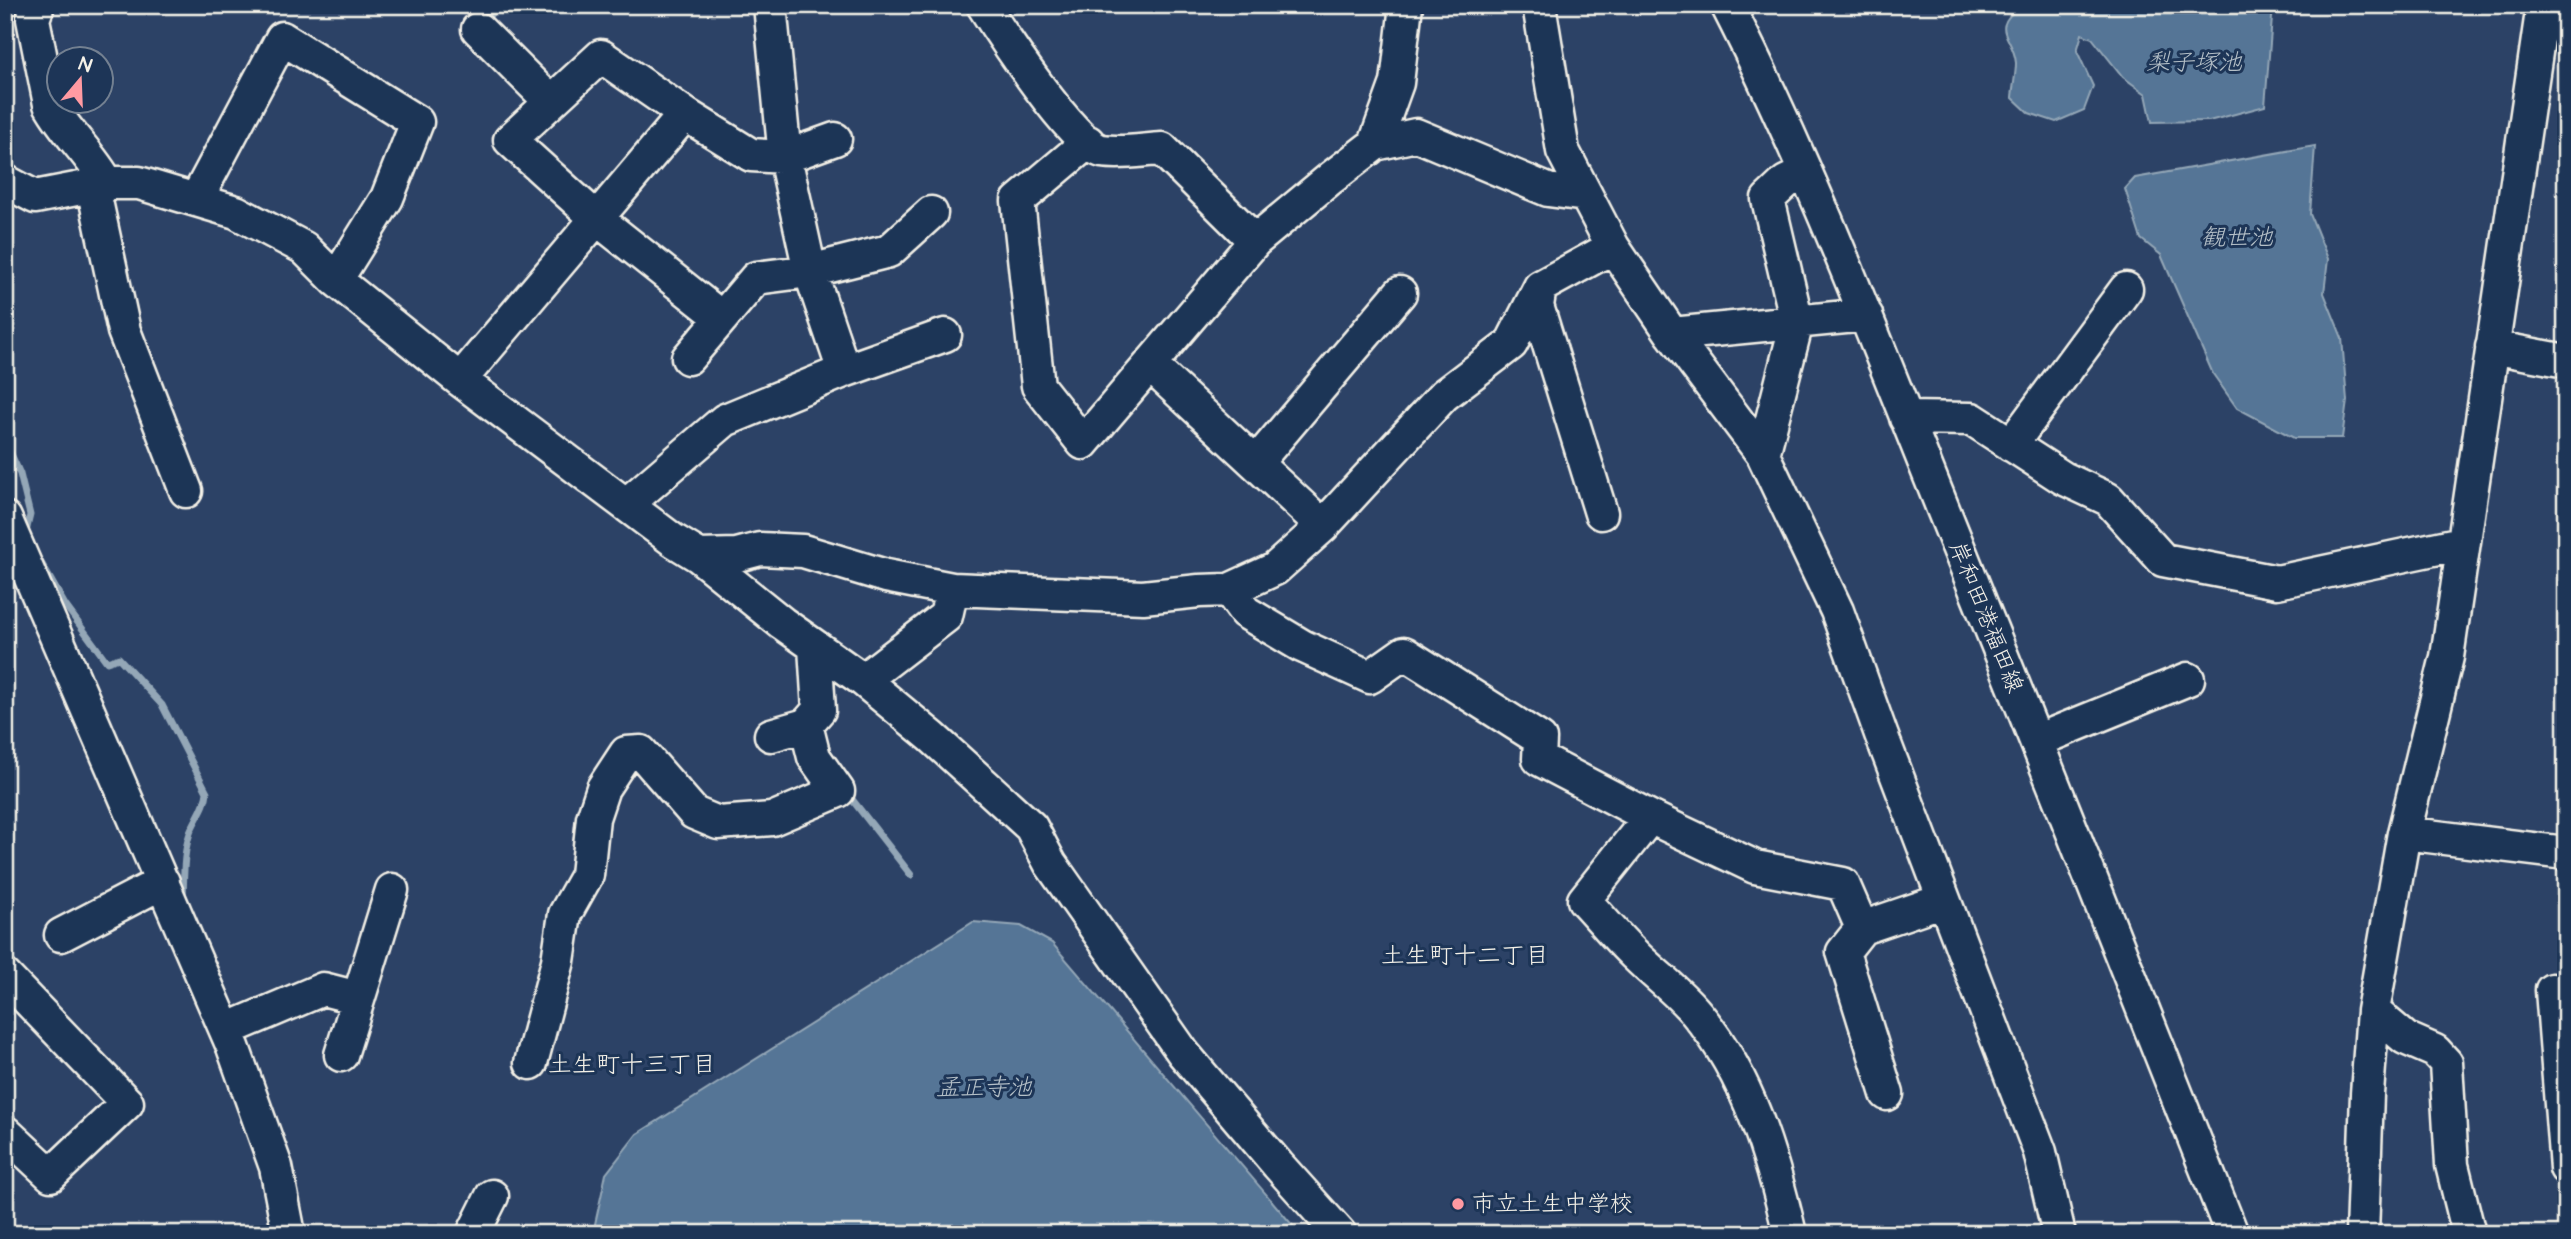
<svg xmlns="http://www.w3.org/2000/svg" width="2571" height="1239" viewBox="0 0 2571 1239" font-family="'Architects Daughter','Klee One',sans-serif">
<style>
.water{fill:#547596;stroke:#94a7b7;stroke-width:2}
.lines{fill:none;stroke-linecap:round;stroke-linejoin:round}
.stream{stroke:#94a7b7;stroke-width:7}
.minor-casing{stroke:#f4f1e8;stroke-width:37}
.minor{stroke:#1d3557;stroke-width:32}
.poi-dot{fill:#ff9aa2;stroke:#1d3557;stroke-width:2.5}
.labels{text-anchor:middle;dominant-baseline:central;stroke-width:6;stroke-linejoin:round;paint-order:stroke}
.street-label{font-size:23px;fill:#f4f1e8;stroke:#1d3557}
.poi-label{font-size:23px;fill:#f4f1e8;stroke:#1d3557;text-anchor:start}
.water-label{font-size:24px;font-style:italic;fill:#b4bfc7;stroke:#1d3557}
.neighbourhood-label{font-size:24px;fill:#f4f1e8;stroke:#1d3557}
</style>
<rect width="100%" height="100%" fill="#2c4266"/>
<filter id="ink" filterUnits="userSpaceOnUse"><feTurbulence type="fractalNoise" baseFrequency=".0143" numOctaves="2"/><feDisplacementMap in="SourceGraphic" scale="14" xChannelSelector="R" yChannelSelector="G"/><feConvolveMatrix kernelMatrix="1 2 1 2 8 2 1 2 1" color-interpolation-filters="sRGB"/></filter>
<g filter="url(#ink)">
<path class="water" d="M2022 5H2273L2265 106 2209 121 2152 122 2146 94 2123 77 2092 38 2082 34 2077 51 2093 86 2084 110 2056 122 2029 113 2012 97C2013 86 2016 74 2016 63 2014 36 1987 30 2022 5Z
M2315 146 2310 214 2328 259 2324 293 2342 338 2347 401 2342 438H2294L2237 408 2213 374 2161 255 2141 239 2125 189 2135 178Z
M973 922 1021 926 1052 943 1300 1234H597L595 1224 606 1174 637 1134Z"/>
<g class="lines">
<path class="stream" d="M482 23 499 5
M5 441 20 474 30 515 25 536
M40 561 65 605 107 662 119 658 162 705 207 792C206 807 195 819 190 833 183 854 184 876 183 899
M847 793 911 875"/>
<defs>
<path id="minor" d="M38 5 33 19 50 104C66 133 91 154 107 183
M770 5 785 157 810 271 844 371
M983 5C1000 32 1074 146 1102 151 1121 154 1143 150 1162 149L1255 241 1331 178 1375 144 1416 135 1548 190 1586 195
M1539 5 1563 151 1613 247 1672 334 1763 455 1837 611 1881 734 2040 1152 2059 1234
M1727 5C1811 169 1876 343 1945 514 2041 754 2138 993 2232 1234
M478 29 551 102
M685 114 601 56 510 140 596 218 722 318
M1088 142 1018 201 1038 386 1083 443 1255 241
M1375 144 1397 83 1406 5
M5 181 35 197 107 183H139L236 212 304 248 336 280 460 380 673 540 699 556 782 623 863 680 932 737 1031 827 1050 863 1184 1054 1278 1165 1340 1234
M93 187 124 331 186 491
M196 200 282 38 417 122 387 198 336 280
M1672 334 1866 315
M2492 347 2566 361
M688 358 756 278 810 271 889 251 931 213
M1150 365 1323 526
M460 380 685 114 751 155 785 157 835 139
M1906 418 1972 419 2063 478 2108 499 2163 560 2277 582 2462 543
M2011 445 2126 289
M1763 455 1797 322 1768 199 1786 182 1805 173
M1256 463 1400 293
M627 504 725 420 844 371 945 335
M1601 513 1537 306 1540 287 1613 247
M5 518 233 1047 276 1167 289 1234
M699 556 737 555 760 549 803 551 886 576 952 589 1143 597 1199 591 1229 590 1275 569 1323 526 1444 395 1511 344 1540 287
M1229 590 1245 612 1302 646 1370 677 1404 653 1540 739 1539 759 1650 817 1755 867 1843 884 1862 928 1944 900
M863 680 946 616 952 589
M771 735 806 725 819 710 815 647
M2036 741 2188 679
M1650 817 1584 900C1601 918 1617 938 1635 955 1655 975 1679 992 1697 1014 1749 1076 1772 1157 1790 1234
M2404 833 2566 853
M1862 928 1843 952 1887 1094
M61 935 163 882
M5 976 127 1103 51 1175 5 1132
M2552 990 2566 1168
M2373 1011 2405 1038 2435 1051 2446 1063 2452 1165 2469 1234
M226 1030 323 989 358 998
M341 1055 392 890
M531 1063 558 961 565 914 587 875 593 818 603 788 626 753 641 752 694 813 718 823 772 819 838 791 814 757 806 725
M473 1234 492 1196
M2362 1234 2367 1094 2373 1011 2404 833 2447 657 2543 5"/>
</defs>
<use href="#minor" class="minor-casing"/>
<use href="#minor" class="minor"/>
</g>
</g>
<circle class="poi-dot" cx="1458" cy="1204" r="7"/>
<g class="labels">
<g class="street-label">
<text transform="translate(1986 617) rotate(68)">岸和田港福田線</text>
</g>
<g class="poi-label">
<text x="1472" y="1204">市立土生中学校</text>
</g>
<g class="water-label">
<text x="2194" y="63">梨子塚池</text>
<text x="2237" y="238">観世池</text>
<text x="984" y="1088">孟正寺池</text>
</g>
<g class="neighbourhood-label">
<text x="1465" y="956">土生町十二丁目</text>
<text x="632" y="1065">土生町十三丁目</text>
</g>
</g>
<rect width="2571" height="1239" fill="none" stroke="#1d3557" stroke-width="28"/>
<rect x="14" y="14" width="2543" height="1211" fill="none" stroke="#f4f1e8" stroke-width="2.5" filter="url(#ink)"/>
<g transform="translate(80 80) rotate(19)"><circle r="33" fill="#1d3557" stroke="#738091" stroke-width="2"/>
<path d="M0-5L12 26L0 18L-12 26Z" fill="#ff9aa2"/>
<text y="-10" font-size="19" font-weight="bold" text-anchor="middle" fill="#f4f1e8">N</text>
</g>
</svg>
